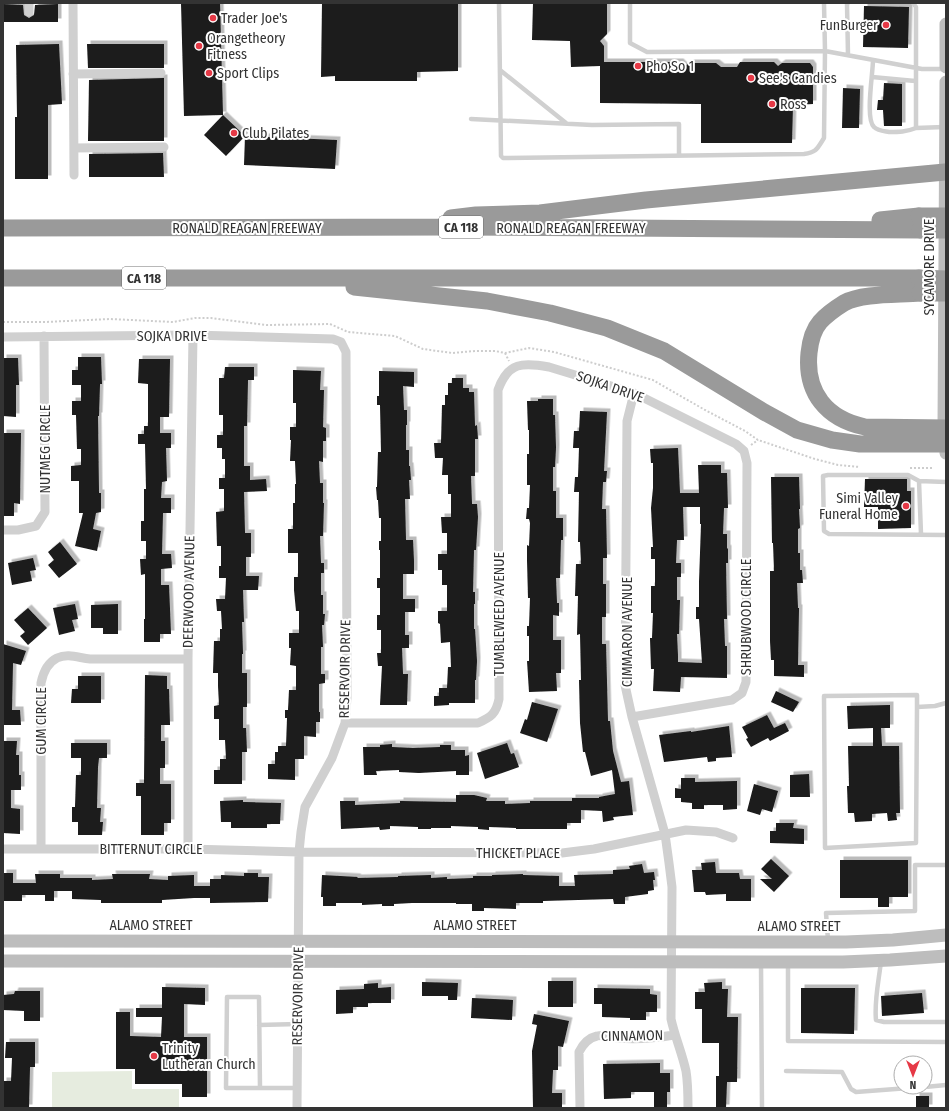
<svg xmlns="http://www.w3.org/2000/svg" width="949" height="1111" viewBox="0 0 949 1111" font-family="'Fira Sans Condensed',sans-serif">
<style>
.green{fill:#e6ecdf}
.building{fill:#1a1a1a;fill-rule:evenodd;filter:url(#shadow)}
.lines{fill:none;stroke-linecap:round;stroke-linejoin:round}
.path{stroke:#cdcdcd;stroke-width:2;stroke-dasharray:2 2;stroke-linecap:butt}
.service{stroke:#d0d0d0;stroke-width:4.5}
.minor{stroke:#d0d0d0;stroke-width:9}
.secondary{stroke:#bdbdbd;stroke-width:13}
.motorway{stroke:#9a9a9a;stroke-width:17}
.motorway-bridge{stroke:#9a9a9a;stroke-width:17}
.poi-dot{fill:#e63946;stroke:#fff;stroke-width:1.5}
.labels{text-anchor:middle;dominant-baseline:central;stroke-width:4;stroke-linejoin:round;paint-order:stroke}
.shield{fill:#fff;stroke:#707070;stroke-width:1}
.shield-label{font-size:13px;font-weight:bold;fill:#333}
.poi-label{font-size:14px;fill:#333;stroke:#fff;text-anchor:start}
.street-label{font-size:14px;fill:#333;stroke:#fff}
</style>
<defs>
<filter id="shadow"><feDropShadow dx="3.5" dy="-3.5" stdDeviation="0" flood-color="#0004"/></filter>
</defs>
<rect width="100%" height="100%" fill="#fff"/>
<path class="green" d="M132 1071V1089H179V1108H52V1072Z"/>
<path class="building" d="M181 3H220L223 115 184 116Z
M322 3H458V71L417 72V81H335V76L321 77Z
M533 3H607V34L600 41 604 46V62H680L685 67 688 63H716L721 67H737L740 62H774L778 66 782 63H810L813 67V104L793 105 792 143H701V104L600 103V66L571 67 570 41 532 40Z
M3 4 23 5 24 15 29 18 34 15 35 5 58 4V22H3Z
M864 6 909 7 908 48 863 47Z
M59 44 62 104 48 105V179H15V117H17L16 45Z
M87 44H164V68H88Z
M164 78V141H88L89 80Z
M884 83 902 84V126H884L883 110H877L878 100H883Z
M843 88 860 89 859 128H842Z
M223 115 245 136 226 156 204 135Z
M245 136 337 140 335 169 244 165Z
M163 153 164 177H89V154Z
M78 357H101L102 384H100L99 416H98L99 493H101V512L96 513 93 529 101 531 97 551 75 546 83 513H79V481H71V466L81 465V449H77L76 415H72V401H81V385H72V370H78Z
M3 358H18L19 385H16V417L3 416Z
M139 359H170L169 417H160V433H171V448H166L167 481 162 482 161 498H171V513H163L162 554H171L172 568 161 569V585H169L171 634H160V642H144V619H145V574L141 575 140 559H146V541H141V521H144V489H146L145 444H138V434H144V426H148V384L138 383Z
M225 367H254V380H248L247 426H244V466H250V480L266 479 267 491 244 492 245 533H251V557H246V576H259L258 590H243L244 622H242L243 654H242V673H247V707H243V728H246L247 752H242V784H214V770H220V759H226L225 740H219V719H214V706L219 705 218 686V673H213L214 641H220V629H222L221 611H217L216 599H225L226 578H219V566H221V546H217L216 512 224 511V489H219V478H225V459H222V448H217V435H223V415H219V378H224Z
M293 370 321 371 320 390H324L323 427 326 428V441H323V462L319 461 320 483H323V503H324L323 536H320L321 563H324V573H321V595H323V614H325L324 625H322L323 647H321V674H325V683L319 684V712H320V722H316V737L304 736V759H295V780L268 779V764H275V752H278V746H286L287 718H285V710H288L289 690H296V666L290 665 291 648H289V633H299V611H296L294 590V577H298V553H288V529H293V503H295V484H296L295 461H290L291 440H290V427H296V403H293Z
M379 371 414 372V387L403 386 404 410H407V425H406V450H409V466H410L411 480H409L410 499H405L406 540H413L414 561V574H403V599H415V612H405V635H409V648H402L403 674H408L407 705H380L382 666H378L377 653H381V630H377V615H380V588H377V578H380V550H379V541H381V518H379L378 500H377L376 487H377L378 452H381L380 405H377V396H379Z
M452 378H463V388H469V392H474L475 426 477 425 478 439H475V476H471L472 504H477L478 517 476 550H474L473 592H475V604H474V629H475L477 661 476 680H475V703H449V705L434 706V696H439V688H447L448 667H451L450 642 441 643 440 624 438 623V611H447V585H442V570H438V554H447V533H442L441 517H451V494H448V475H442L443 458H435L434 443H441L442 405H445V395H448V383H452Z
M538 399H553V415H555L556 448 555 467H553V491H556V518H563V540H561L560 578H556L557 603H559V616L553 615V640H561V673H556L557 691 529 692 527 661H529V636H527V626H529L530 598H528L527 560V545L529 546 530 523 529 519H526L527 508H529L530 485H527V454H529V430H528L527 401H538Z
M580 411 607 412 604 471H607L606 482H603L602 509H606L607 558H603V584H606V617H602V644H606L608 721H610L613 751 621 782 629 781 633 815 613 817 614 820 603 822 602 811 581 810V823H567V829H516V828L489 827V830L478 829V827L451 826V828H431V829H418V827L390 826V829L380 830 379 827 341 829 340 801H355V805L400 803V801L456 802V795H474L487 798 486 801H505V804L530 803V801H572V798H599V797L615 794 612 770 591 776 585 752H583L580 723 579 680H581L580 634 577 635 578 596H575L576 564H581L580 542H578L579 492H574L575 477H578L579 448H573L574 431H579Z
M3 433H21L20 504 14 503V516H3Z
M678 448 680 493H699L698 465H721V473H727L728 508H724L723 534H727V548L728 549V563H726L727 619H724L725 646H727V678L681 677 680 692 653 691 654 669H651L650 638H652L653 613H651V586H655V559H651V547H653L651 508 653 488V463H651L650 449ZM683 507H700V524H701L699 582V607H696V619H699L702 663 678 662V656L677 634H679L680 600H677V577H681V563H676L677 540H684Z
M771 477H799L800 509H799L800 528 798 529V553H800V570H802L803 583H797L798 608H799L798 665H804V677L774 676V660H771L770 641V571H774L773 543H772Z
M865 479H907V491H911V528L878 529V507H864Z
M60 542 77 564 59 578 48 565 54 560 48 552Z
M33 558 36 570 30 571 32 581 12 585 8 563Z
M75 604 78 619 72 620 75 631 59 635 53 608Z
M118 604V634H103V628H91V605Z
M28 608 47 628 28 645 20 636 25 632 14 620Z
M3 644 26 651 21 665 13 663 12 710H20L21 725H3Z
M145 675 167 676V689H169L170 725H161V741H165V768H160V784H171V823H164V835H141V796H136V783H144Z
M78 676H101V703H71L72 689H78Z
M776 691 799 702 793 712 771 702Z
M532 702 558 709 547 742 520 733 525 719 527 720Z
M890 705V728H881L882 746H899L900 813H896L897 820 888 821 887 813 872 814V821L855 822 854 813H848L847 786H849L848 746H873V728L848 729 847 706Z
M767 715 774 728 785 723 789 731 770 741 768 738 751 747 746 739 748 738 742 727Z
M729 726 732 757 716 758V761L708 762 707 757 664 762 659 735 691 731V732Z
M3 741H17L16 755H19V775H21V790H11V808L20 809V834L3 833Z
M71 743H107V758H99L98 767 97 808H101L100 822H103L102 835H78V822H72V807H75L76 775H81V758H71Z
M507 743 511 754 514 753 519 767 485 779 477 753Z
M392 744V747L413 748 440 747V745H451V750H465V756L469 755V775H456V771L419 773 399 772V770L376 771 377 775H364L363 747H380V745Z
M809 774 810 797H790V775Z
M681 778H695V782L737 781V809L723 810V805H704V809H692V803L681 802V798H675V788L681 789Z
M754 784 778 791 772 812 762 809 760 815 747 811Z
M243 800V802L281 803 280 824H267V828H231V822H221L220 801Z
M776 823H794L793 828 804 829V844L770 843V831H776Z
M771 859 789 876 774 892 760 879H772L761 869Z
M840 860H908V897H889V907H878V898H840Z
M715 862 716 873H739L740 879H751V901H726V894L706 895 705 892H694L692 870H702L701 863Z
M642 864 644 873 654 872 655 880H653L654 890 648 891V894L625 897V904H614L613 899 543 901V903H516V909L484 908V911H472V904H456V903H412L394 904V906H382V904L362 905V903H336V906H323V897H321L322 875 358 877 357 878 398 877V876L431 875V878L447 877V879L473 878V876H492V875L523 874V875L559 876V886H575L574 875 613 874V870L630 869 629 866Z
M3 873H13V883H36L35 874H60V878H92V880L113 879 112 874H150L149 879 168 880V876L194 875V886H210V879H221V875L244 876V873H258V877H269L268 902 210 903V898H194L162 900V903H101V900L72 899V891H54V901H45V895H22V901H3Z
M548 981H573V1007H548Z
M422 982 458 983 457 1000H448V996H422Z
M722 982V989H728L727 1017H738L737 1082H727L726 1108H716V1076H719V1043H702V1009H695V992H705L704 983Z
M378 983V988L391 987V1003H368V1007H353V1013L336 1014V990L364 989V984Z
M162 987 205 988V1005L184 1004V1037H207V1097H182V1084H135V1069H116V1012H130V1036L161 1037 162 1017H136V1008H162Z
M594 988 650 989V994L657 995V1012H646V1020H630V1018L602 1017V1004H594Z
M801 988H855L854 1034 801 1033Z
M15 991H40V1021H24V1011L3 1010V995L14 994Z
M922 993 924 1013 882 1016 881 996Z
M472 998 513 1000 512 1020 471 1018Z
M534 1014 569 1021 563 1047 558 1046V1070H553L552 1093H562V1108H533L532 1051 537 1025 532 1024Z
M6 1042H35V1067H30L29 1108H3V1081H11L12 1058H5Z
M660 1063V1073H670V1092H667V1108H654V1092H631V1098L604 1099 603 1064Z
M916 1096H929V1108H916Z"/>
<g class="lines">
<path class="path" d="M3 322H45L110 319 173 322 195 318H211L267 325 330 324 348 332 395 336 423 349 452 353 475 351H495L505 353 529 348 554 352 653 380 705 410 745 431 758 440 815 459 838 465 860 467
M505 353 509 361
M751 445 758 440
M910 468H933"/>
<path class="service" d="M499 3 501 156 503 158 804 154C817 152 817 149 824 138L825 51 922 69H946
M630 3V43L647 52 825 51 824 3
M848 3 847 4 848 55
M913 3 916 7V128L944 127
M873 60C873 73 865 119 874 127 878 131 883 131 889 132 899 132 906 132 916 128
M500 70 566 123
M872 77 915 81
M471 119 592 125 679 124V155
M919 481 946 482
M921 534 919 481 908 475H828L823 476 824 531 829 534 946 535
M917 707 916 843 825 848 824 696 917 695V707L935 706 946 703
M828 940 826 913 915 911V865H946
M881 961C879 980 874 1001 876 1020L884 1022H946
M788 963V1041L946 1042
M761 964 762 1108
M259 1025 298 1024
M786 1071 842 1072 851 1089 856 1092 922 1087
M925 1087 946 1085
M260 1088 259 997H227L226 1088H297"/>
<path class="minor" d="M29 3V12
M73 3 74 175
M73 74 161 73
M74 148 164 147
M3 337 193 335 333 339 341 342 346 352 347 698 345 723 332 758 305 807 301 832 299 852 297 1108
M634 393 627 421 625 685 632 717 665 834 669 863 672 887 671 1019C675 1037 682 1053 686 1071 688 1083 688 1095 688 1108
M3 530H18L36 526 45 512 44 336
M345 723H478C491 717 496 714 499 699L498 390C508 362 523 362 549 367L634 393 736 444 744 451 747 463 746 682 742 693 732 700 632 717
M3 849H188L299 852 562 853 594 849 686 830 716 832 733 838
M41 849V683C43 673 47 663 57 658 68 653 79 658 90 659 123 659 155 659 188 659
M188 849V659L193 335
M580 1108 579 1052C583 1044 588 1038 597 1036 605 1034 611 1037 618 1038 637 1040 656 1038 674 1035"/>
<path class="secondary" d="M946 24V67
M946 82 944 428 946 453
M3 941 846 942 893 940 946 935
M3 961 843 962 890 960 946 956"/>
<path class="motorway" d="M451 218 476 215 540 213 646 200 945 172
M880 220 919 216
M3 228 453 227 920 230
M3 278H919
M354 287 487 301 550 313 607 328 664 351 764 412 797 430 832 440 860 444H946
M920 293C899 295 862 293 844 303 836 308 827 314 820 322 813 330 810 343 809 353 805 393 827 419 865 427L946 428"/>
<path class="motorway-bridge" d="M919 216H946
M920 230H946
M919 278 946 279
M920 293H946"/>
</g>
<g class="poi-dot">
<circle cx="213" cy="18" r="4"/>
<circle cx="886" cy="25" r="4"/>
<circle cx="199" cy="46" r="4"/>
<circle cx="638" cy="66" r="4"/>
<circle cx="209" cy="73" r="4"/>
<circle cx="751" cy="78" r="4"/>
<circle cx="772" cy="104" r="4"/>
<circle cx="234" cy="133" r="4"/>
<circle cx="906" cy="506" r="4"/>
<circle cx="154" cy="1056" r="4"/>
</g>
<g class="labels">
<g class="shield">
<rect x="439" y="216" width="44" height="22" rx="3"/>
<rect x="122" y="267" width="44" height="22" rx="3"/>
</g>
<g class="shield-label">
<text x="461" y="227">CA 118</text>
<text x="144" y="278">CA 118</text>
</g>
<g class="poi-label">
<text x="221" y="18">Trader Joe's</text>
<text x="878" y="25" text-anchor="end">FunBurger</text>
<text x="207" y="38">Orangetheory<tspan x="207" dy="16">Fitness</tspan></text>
<text x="646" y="66">Pho So 1</text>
<text x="217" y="73">Sport Clips</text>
<text x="759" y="78">See's Candies</text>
<text x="780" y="104">Ross</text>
<text x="242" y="133">Club Pilates</text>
<text x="898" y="498" text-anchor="end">Simi Valley<tspan x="898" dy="16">Funeral Home</tspan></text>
<text x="162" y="1048">Trinity<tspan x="162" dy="16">Lutheran Church</tspan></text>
</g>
<g class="street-label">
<text x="247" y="228">RONALD REAGAN FREEWAY</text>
<text x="571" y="228">RONALD REAGAN FREEWAY</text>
<text transform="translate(929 267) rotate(-90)">SYCAMORE DRIVE</text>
<text x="172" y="336">SOJKA DRIVE</text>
<text transform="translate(610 387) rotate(19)">SOJKA DRIVE</text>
<text transform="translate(45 449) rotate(-90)">NUTMEG CIRCLE</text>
<text transform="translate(189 592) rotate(-89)">DEERWOOD AVENUE</text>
<text transform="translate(499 614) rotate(-90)">TUMBLEWEED AVENUE</text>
<text transform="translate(746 617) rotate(-90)">SHRUBWOOD CIRCLE</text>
<text transform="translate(627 632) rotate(-90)">CIMMARON AVENUE</text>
<text transform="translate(345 669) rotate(-89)">RESERVOIR DRIVE</text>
<text transform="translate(41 721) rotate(-90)">GUM CIRCLE</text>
<text x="151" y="849">BITTERNUT CIRCLE</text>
<text x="518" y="853">THICKET PLACE</text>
<text x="151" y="925">ALAMO STREET</text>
<text x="475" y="925">ALAMO STREET</text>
<text x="799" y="926">ALAMO STREET</text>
<text transform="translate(298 996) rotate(-89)">RESERVOIR DRIVE</text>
<text transform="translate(632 1036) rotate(-1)">CINNAMON</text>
</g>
</g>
<rect width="949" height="1111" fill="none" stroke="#333333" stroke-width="8"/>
<g transform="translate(913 1075) rotate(180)"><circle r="19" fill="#ffffff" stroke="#adadad"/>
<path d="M0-3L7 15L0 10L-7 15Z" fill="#e63946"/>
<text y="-6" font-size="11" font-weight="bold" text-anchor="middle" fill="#333333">N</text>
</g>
</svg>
